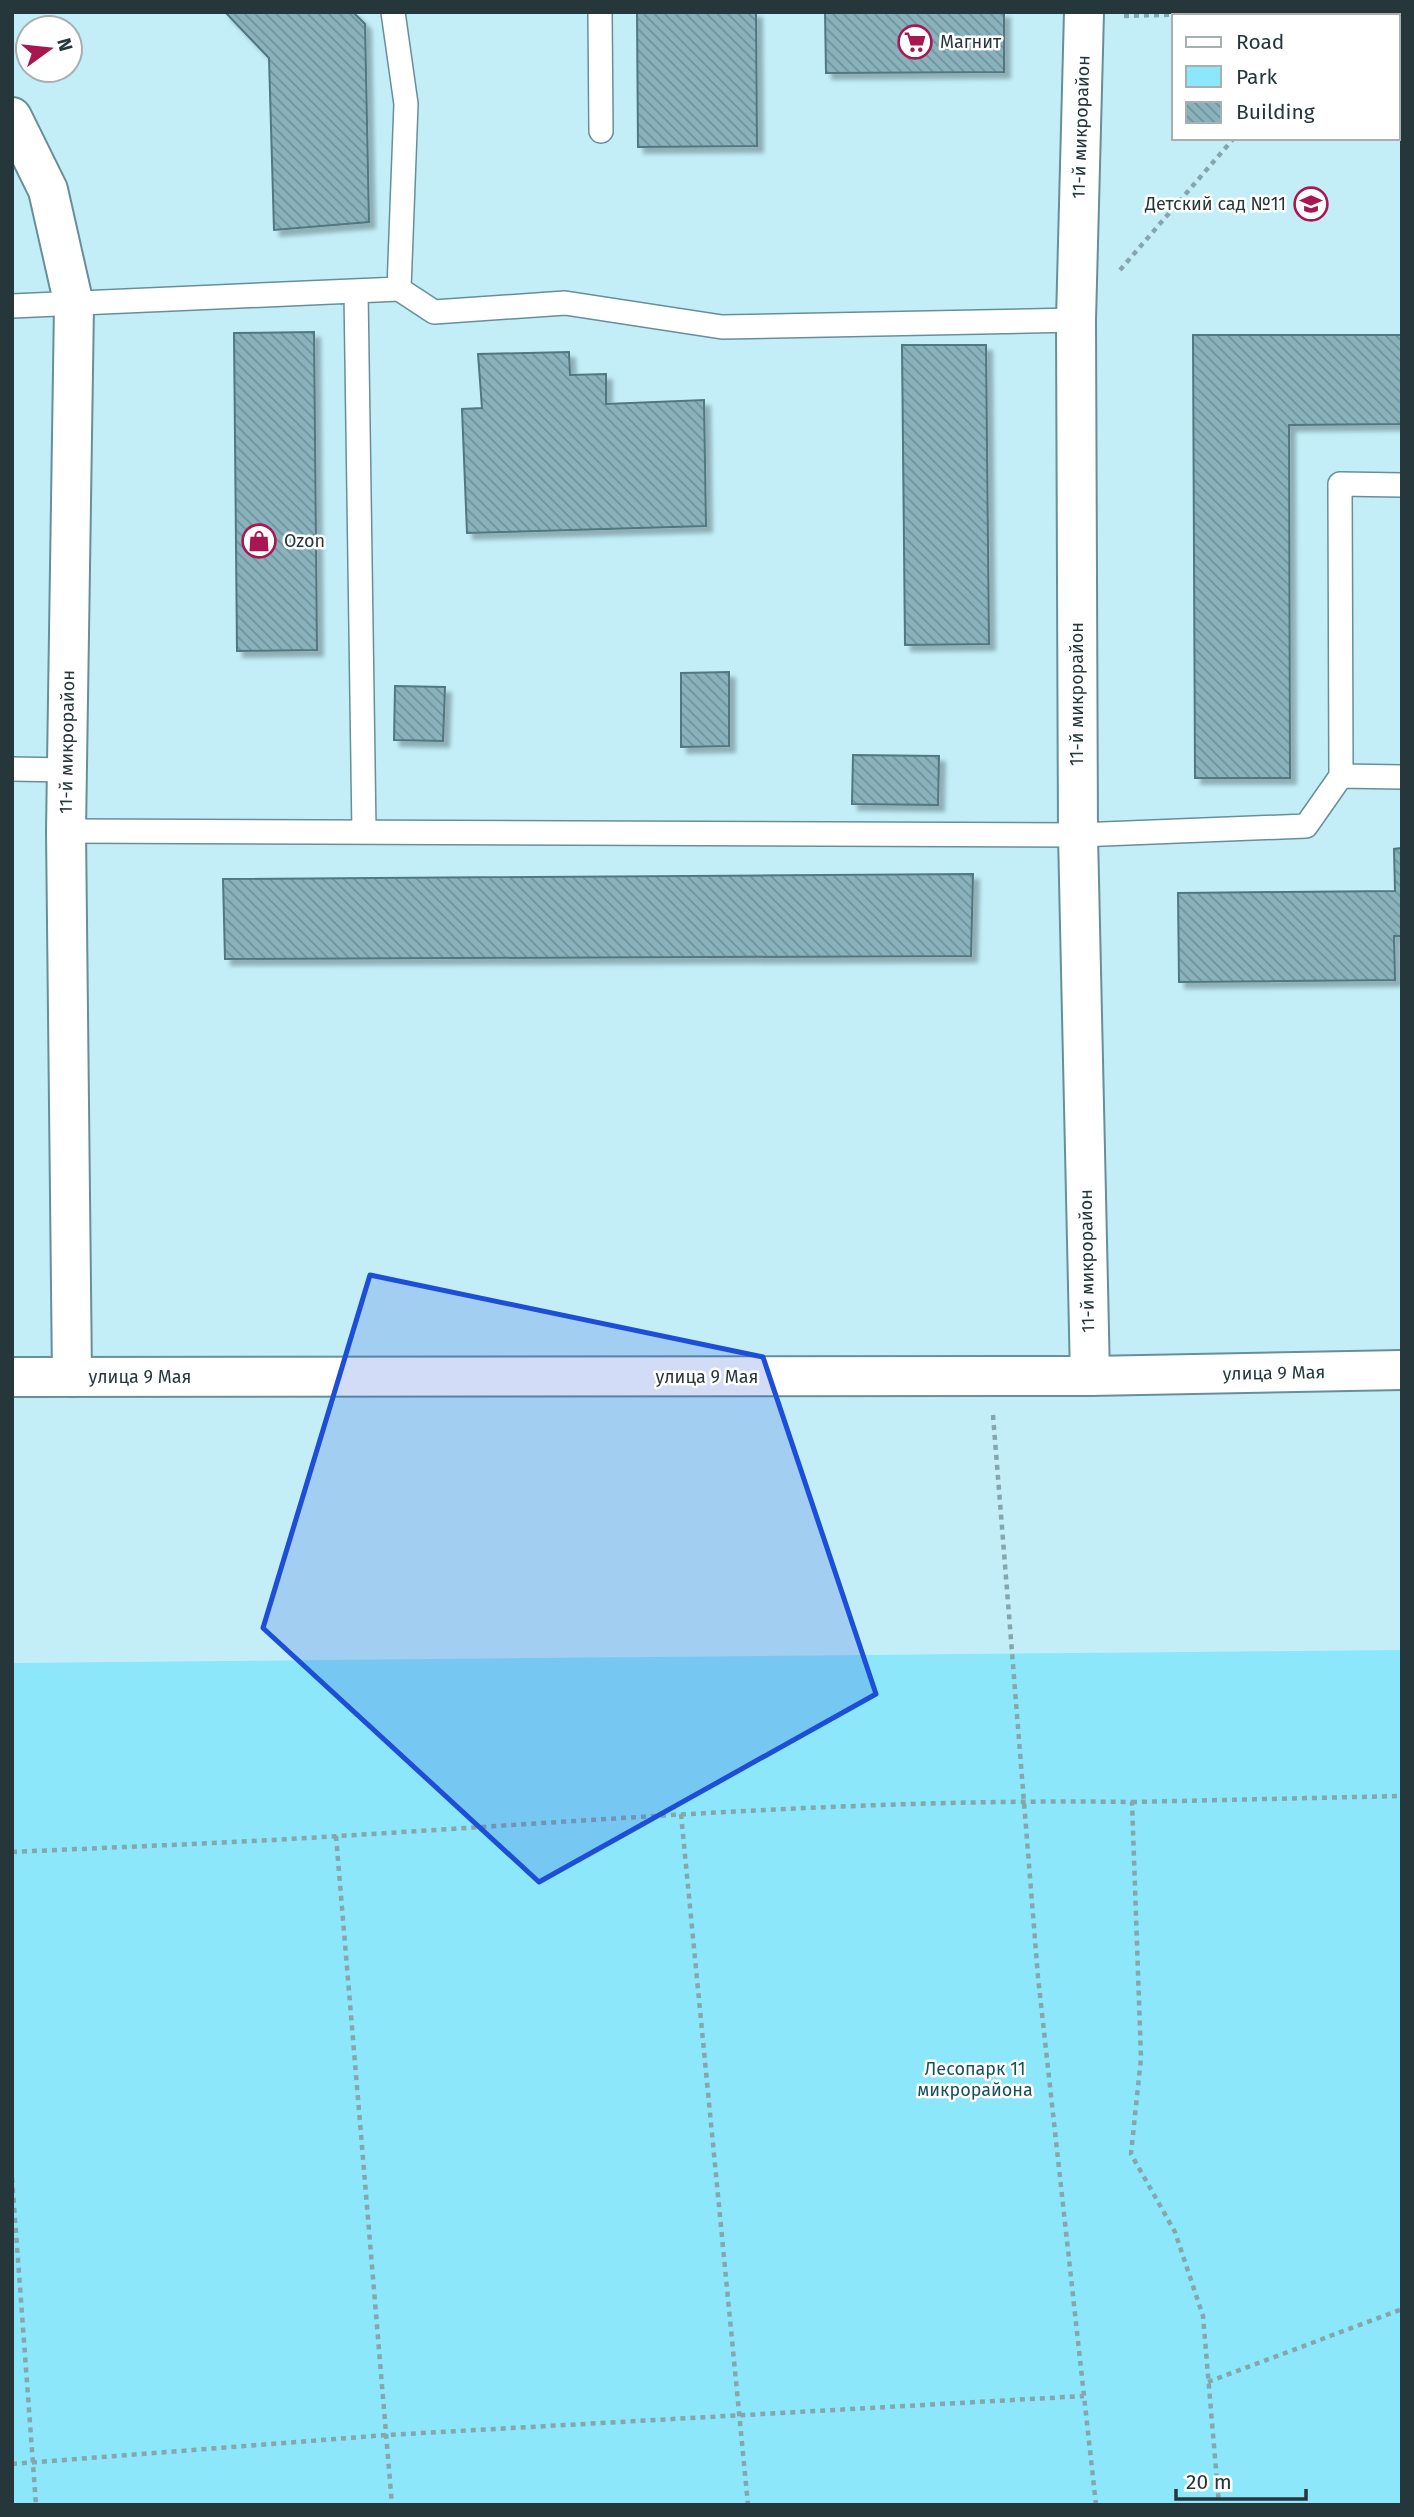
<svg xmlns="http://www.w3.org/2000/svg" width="1414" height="2517" viewBox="0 0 1414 2517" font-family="'Fira Sans',sans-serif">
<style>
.park{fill:#8ce7fb}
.building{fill:url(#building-back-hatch);stroke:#507881;stroke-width:2;filter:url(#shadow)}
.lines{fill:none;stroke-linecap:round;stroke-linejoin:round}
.service-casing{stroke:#678f98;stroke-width:26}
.minor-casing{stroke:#678f98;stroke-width:42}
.secondary-casing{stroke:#678f98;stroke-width:42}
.path{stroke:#85a6ad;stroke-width:4.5;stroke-dasharray:5 5;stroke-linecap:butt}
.service{stroke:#fff;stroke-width:23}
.minor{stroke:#fff;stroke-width:38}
.secondary{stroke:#fff;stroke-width:38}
.marked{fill:#1d4ed8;fill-opacity:0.2;stroke:#1d4ed8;stroke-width:5;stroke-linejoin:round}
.labels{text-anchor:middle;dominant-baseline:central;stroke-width:5;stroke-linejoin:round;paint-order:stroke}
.poi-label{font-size:18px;fill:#26373b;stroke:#fff;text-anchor:start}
.street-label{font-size:18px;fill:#26373b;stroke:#fff}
.park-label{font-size:18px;fill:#16515d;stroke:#fff}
</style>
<defs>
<pattern id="building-back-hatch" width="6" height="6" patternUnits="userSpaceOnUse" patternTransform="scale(1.75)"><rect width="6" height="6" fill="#89b2bc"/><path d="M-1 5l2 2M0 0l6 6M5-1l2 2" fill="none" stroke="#70929a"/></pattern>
<filter id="shadow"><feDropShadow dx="6" dy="6" stdDeviation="2" flood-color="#0004"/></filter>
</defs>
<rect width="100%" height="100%" fill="#c3eef8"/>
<path class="park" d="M1402 1650V2505H12V1663Z"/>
<path class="building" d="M225 12H353L365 24 369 222 274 230 269 58Z
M637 12H756L757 146 638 147Z
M825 12H1004V72L826 73Z
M314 332 317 650 237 651 234 333Z
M1193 335H1402V424L1289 425 1290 778H1195Z
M902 345H986L989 644 905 645Z
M569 352 570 375 606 374V404L704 400 706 526 467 533 462 409 482 408 478 354Z
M729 672V746L681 747V673Z
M395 686 445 687 443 741 394 740Z
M853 755 939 756 938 805 852 804Z
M1402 848V936H1394L1395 980 1179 982 1178 893 1395 891 1394 849Z
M973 874 971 956 225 959 223 879Z"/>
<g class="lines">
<defs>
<path id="service" d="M600 12 601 131
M399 289 434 312 565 303 722 327 1076 320
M356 291 364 832
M12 306 399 289 406 104 393 12
M12 769 67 770
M1341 776 1402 777
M66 831 1078 835 1306 826 1341 776 1340 484 1402 485"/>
<path id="minor" d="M1084 12 1076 320 1078 835 1090 1376
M12 117 48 190 74 305 66 831 72 1377"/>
<path id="secondary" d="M12 1377 1090 1376 1402 1370"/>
</defs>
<use href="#service" class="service-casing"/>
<use href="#minor" class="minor-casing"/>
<use href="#secondary" class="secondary-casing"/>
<path class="path" d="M1124 16 1284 12
M1340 16 1343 12
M1120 270 1234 138
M993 1415 1038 1977 1096 2505
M1132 1802 1402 1796
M681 1814 748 2505
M336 1836 392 2505
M12 1852C121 1847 230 1843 339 1836 603 1820 868 1798 1132 1802L1141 2058 1131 2154 1175 2232 1203 2316 1219 2505
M12 2178 36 2505
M1208 2382 1402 2309
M12 2464 387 2435 1084 2396"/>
<use href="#service" class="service"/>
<use href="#minor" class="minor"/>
<use href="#secondary" class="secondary"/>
</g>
<path class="marked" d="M370 1275 763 1357 876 1694 539 1882 263 1628Z"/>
<defs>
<symbol id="supermarket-ring" viewBox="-11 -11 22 22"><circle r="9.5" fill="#fff" stroke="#a91750" stroke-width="1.5"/><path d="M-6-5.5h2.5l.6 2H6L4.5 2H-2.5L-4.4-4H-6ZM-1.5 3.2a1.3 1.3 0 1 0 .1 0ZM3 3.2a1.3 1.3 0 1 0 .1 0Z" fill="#a91750"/></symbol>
<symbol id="school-ring" viewBox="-11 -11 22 22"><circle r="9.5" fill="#fff" stroke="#a91750" stroke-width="1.5"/><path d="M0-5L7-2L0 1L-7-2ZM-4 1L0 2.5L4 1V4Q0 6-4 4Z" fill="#a91750"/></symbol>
<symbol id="shop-ring" viewBox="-11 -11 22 22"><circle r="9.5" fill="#fff" stroke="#a91750" stroke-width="1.5"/><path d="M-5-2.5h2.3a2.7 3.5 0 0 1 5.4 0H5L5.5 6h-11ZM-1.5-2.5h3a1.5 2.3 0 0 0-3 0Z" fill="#a91750"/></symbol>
</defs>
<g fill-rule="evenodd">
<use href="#supermarket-ring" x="896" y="23" width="38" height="38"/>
<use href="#school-ring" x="1292" y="185" width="38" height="38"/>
<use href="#shop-ring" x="240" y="522" width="38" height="38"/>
</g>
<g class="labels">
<g class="poi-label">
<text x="940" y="42">Магнит</text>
<text x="1286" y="204" text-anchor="end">Детский сад №11</text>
<text x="284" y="541">Ozon</text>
</g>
<g class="street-label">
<text transform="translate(1081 127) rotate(-88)">11-й микрорайон</text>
<text transform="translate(1077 694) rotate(-90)">11-й микрорайон</text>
<text transform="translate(67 742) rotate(-89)">11-й микрорайон</text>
<text transform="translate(1087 1261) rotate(-91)">11-й микрорайон</text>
<text transform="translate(1274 1373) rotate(-1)">улица 9 Мая</text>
<text x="140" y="1377">улица 9 Мая</text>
<text x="707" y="1377">улица 9 Мая</text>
</g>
<g class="park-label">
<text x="975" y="2069">Лесопарк 11<tspan x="975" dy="21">микрорайона</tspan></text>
</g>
</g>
<rect width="1414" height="2517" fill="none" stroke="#26373b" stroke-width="28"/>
<rect x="1172" y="14" width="228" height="126" fill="#ffffff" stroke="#a8afb1" stroke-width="2"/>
<rect x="1186" y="37" width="35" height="10" fill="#ffffff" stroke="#a8afb1" stroke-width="2"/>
<text x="1236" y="49" font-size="21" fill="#26373b">Road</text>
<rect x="1186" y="66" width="35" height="21" fill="#8ce7fb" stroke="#a8afb1" stroke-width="2"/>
<text x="1236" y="84" font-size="21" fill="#26373b">Park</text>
<rect x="1186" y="102" width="35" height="21" fill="url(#building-back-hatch)" stroke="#a8afb1" stroke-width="2"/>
<text x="1236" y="119" font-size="21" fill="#26373b">Building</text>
<g transform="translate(49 49) rotate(75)"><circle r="33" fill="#ffffff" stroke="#a8afb1" stroke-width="2"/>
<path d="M0-5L12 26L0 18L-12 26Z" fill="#a91750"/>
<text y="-10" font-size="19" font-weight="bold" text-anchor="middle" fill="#26373b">N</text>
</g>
<path d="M1176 2489v10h130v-10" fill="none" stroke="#26373b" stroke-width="3.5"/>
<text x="1186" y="2489" font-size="21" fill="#26373b" stroke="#ffffff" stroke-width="5" paint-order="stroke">20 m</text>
</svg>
